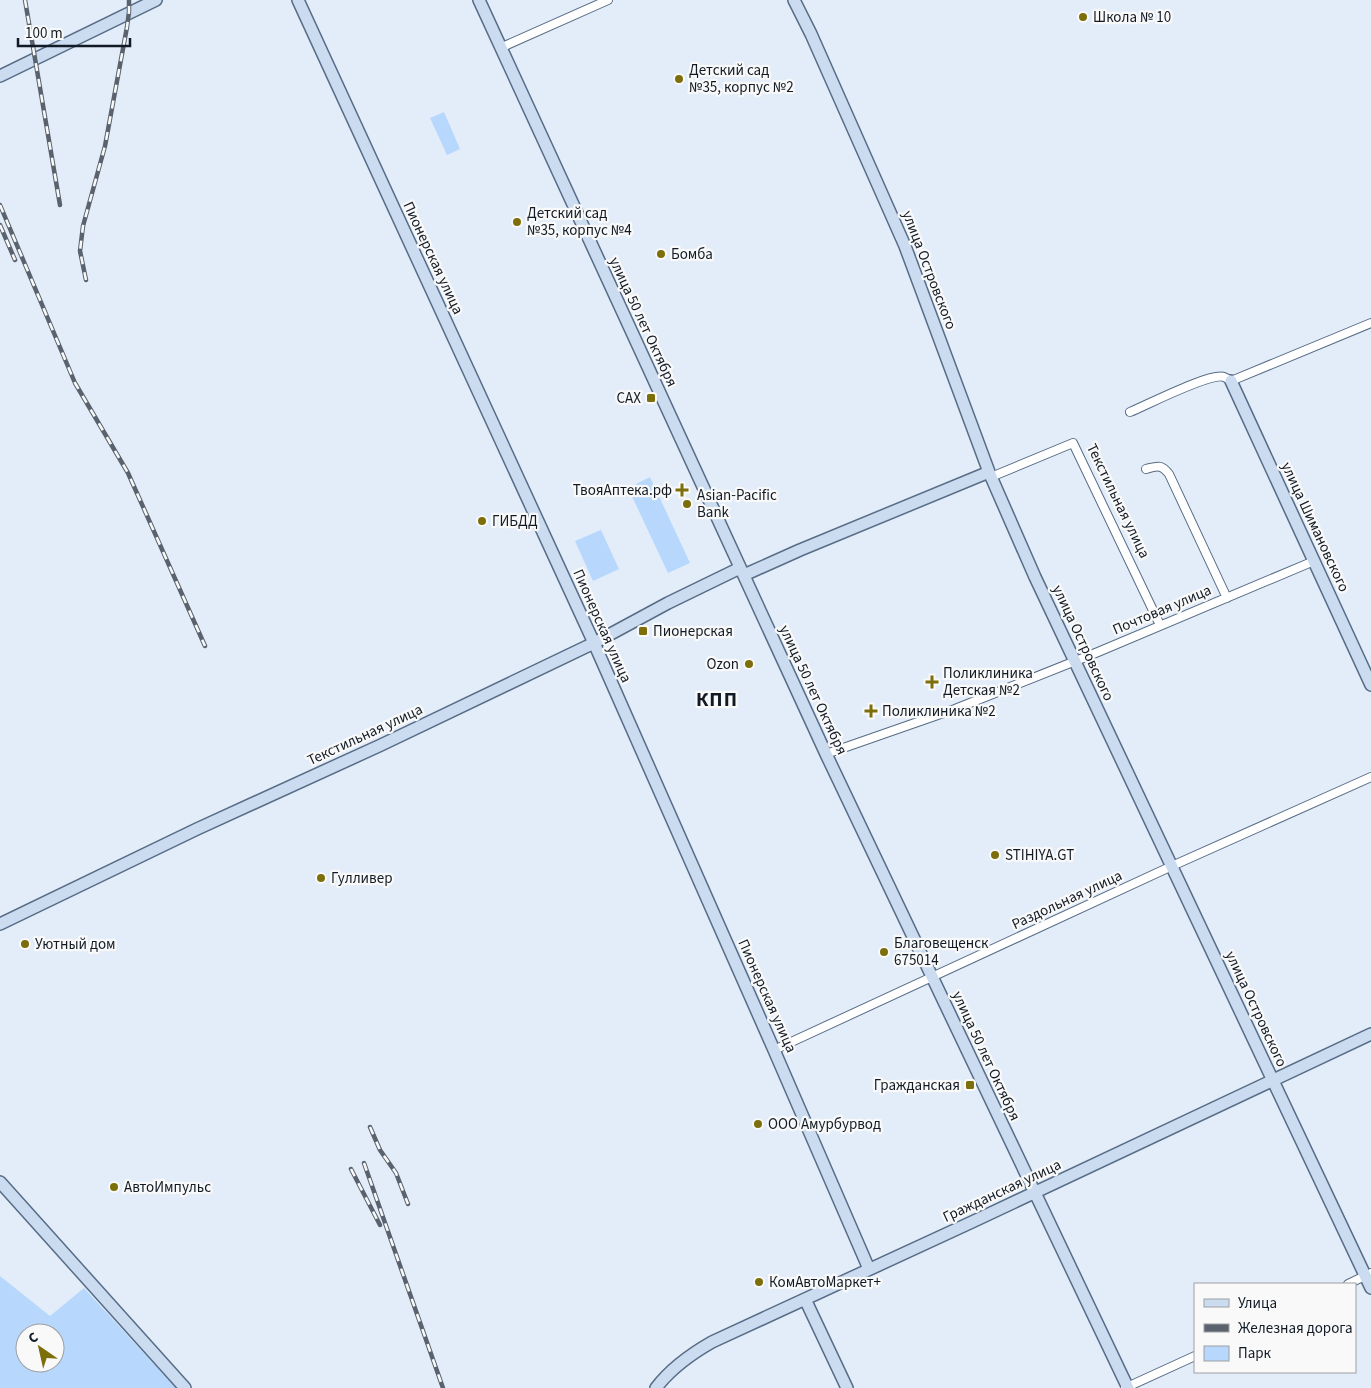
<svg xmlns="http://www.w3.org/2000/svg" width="1371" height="1388" viewBox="0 0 1371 1388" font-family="'Source Sans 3',sans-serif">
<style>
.green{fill:#b8d7fc;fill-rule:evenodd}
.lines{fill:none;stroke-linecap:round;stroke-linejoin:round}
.street-casing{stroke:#576c85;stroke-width:10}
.secondary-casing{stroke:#576c85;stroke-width:14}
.street{stroke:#fff;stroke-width:8}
.secondary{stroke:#cbdcf1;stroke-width:11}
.rail-casing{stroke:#59626d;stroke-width:4.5}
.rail{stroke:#f9f9f9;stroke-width:2.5;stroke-dasharray:8;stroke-linecap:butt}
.poi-dot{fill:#7c6e0b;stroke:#f9f9f9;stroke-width:2}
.labels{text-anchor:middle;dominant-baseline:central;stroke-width:4.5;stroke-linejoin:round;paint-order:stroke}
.poi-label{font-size:15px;fill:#121b25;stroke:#f9f9f9;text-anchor:start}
.street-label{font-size:15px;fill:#121b25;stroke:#f9f9f9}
.district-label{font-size:20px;font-weight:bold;letter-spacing:1px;fill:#121b25;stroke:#f9f9f9}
</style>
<rect width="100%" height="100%" fill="#e3edf9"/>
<path class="green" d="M444 112 460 149 447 155 430 118Z
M650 477 690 563 668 573 628 488Z
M601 530 619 569 593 581 575 541Z
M0 1276 50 1316 84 1288 176 1388H0ZM25 1333H55V1363H25Z"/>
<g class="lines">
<defs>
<path id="street" d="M500 48 608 0
M1130 412C1147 405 1211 372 1224 377 1227 378 1229 380 1231 381L1371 323
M1146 469C1158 466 1161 464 1169 474L1227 598
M991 477 1073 443 1160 625
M826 754 955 709 1098 652 1314 561
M774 1050 1172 866 1371 777
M1348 1284 1371 1273
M1125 1388 1195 1356"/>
<path id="secondary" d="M298 0 594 643 774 1050 869 1269
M479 0 826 754 1128 1388
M794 0 811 34 905 246 989 472 1035 577 1371 1288
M0 76 156 0
M1231 381 1371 685
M744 575 800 550 989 472
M0 924 197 829 381 745 594 643 668 603 740 568
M0 1182 185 1388
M805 1299 847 1388
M656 1388C671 1368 691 1354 712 1342L972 1222 1371 1034"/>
</defs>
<use href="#street" class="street-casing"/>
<use href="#secondary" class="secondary-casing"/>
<use href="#street" class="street"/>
<use href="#secondary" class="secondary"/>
<defs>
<path id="rail" d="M25 0 60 205
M0 205 75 383 128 473 205 646
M0 225 15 260
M86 280 80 251 83 226 105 146 127 27 129 12V0
M370 1127 380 1150 396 1173 408 1204
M364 1163 443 1388
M351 1169 380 1225"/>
</defs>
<use href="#rail" class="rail-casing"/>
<use href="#rail" class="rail"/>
</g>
<g class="poi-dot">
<circle cx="1083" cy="17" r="5"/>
<circle cx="679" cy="79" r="5"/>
<circle cx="517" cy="222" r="5"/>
<circle cx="661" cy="254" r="5"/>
<rect x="646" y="393" width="10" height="10" rx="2.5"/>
<path d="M679.5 482.5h5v5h5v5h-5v5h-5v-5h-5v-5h5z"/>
<circle cx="687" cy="504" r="5"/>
<circle cx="482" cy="521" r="5"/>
<rect x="638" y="626" width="10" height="10" rx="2.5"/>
<circle cx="749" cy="664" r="5"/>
<path d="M929.5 674.5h5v5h5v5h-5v5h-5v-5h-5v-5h5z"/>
<path d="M868.5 703.5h5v5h5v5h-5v5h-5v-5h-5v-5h5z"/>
<circle cx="995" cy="855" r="5"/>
<circle cx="321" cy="878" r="5"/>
<circle cx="25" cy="944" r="5"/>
<circle cx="884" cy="952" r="5"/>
<rect x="965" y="1080" width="10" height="10" rx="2.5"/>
<circle cx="758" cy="1124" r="5"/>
<circle cx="114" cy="1187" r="5"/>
<circle cx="759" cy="1282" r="5"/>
</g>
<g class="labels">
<g class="poi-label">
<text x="1093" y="17">Школа № 10</text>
<text x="689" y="70">Детский сад<tspan x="689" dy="17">№35, корпус №2</tspan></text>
<text x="527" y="213">Детский сад<tspan x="527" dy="17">№35, корпус №4</tspan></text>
<text x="671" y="254">Бомба</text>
<text x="641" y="398" text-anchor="end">САХ</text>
<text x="672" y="490" text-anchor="end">ТвояАптека.рф</text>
<text x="697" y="495">Asian-Pacific<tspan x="697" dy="17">Bank</tspan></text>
<text x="492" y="521">ГИБДД</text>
<text x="653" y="631">Пионерская</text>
<text x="739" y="664" text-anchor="end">Ozon</text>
<text x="943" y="673">Поликлиника<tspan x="943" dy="17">Детская №2</tspan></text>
<text x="882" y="711">Поликлиника №2</text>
<text x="1005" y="855">STIHIYA.GT</text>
<text x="331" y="878">Гулливер</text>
<text x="894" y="943">Благовещенск<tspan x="894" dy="17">675014</tspan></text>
<text x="35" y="944">Уютный дом</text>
<text x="960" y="1085" text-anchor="end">Гражданская</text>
<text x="768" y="1124">ООО Амурбурвод</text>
<text x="124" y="1187">АвтоИмпульс</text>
<text x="769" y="1282">КомАвтоМаркет+</text>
</g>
<g class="street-label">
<text transform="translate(433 258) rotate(65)">Пионерская улица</text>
<text transform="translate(929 270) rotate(69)">улица Островского</text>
<text transform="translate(643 322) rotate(65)">улица 50 лет Октября</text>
<text transform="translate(1118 501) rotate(64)">Текстильная улица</text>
<text transform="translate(1315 527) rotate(65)">улица Шимановского</text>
<text transform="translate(1162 610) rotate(-23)">Почтовая улица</text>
<text transform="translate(602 626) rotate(66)">Пионерская улица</text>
<text transform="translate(1083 643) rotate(65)">улица Островского</text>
<text transform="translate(813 690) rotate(65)">улица 50 лет Октября</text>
<text transform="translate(365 735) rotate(-25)">Текстильная улица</text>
<text transform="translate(1067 900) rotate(-25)">Раздольная улица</text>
<text transform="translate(767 996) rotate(66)">Пионерская улица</text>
<text transform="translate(1256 1009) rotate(65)">улица Островского</text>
<text transform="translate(986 1056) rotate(65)">улица 50 лет Октября</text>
<text transform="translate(1002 1191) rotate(-25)">Гражданская улица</text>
</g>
<g class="district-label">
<text x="717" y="700">КПП</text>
</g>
</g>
<rect x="1194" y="1283" width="162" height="90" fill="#f9f9f9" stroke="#9da0a4"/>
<rect x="1204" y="1299" width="25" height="8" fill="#cbdcf1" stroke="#9da0a4"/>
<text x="1238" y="1308" font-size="15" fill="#121b25">Улица</text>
<rect x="1204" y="1324" width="25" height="8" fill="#59626d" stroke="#9da0a4"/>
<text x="1238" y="1333" font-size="15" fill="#121b25">Железная дорога</text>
<rect x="1204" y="1346" width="25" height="15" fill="#b8d7fc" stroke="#9da0a4"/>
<text x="1238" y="1358" font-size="15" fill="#121b25">Парк</text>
<g transform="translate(40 1348) rotate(326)"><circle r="24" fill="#f9f9f9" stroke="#9da0a4"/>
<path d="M0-4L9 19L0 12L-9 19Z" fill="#7c6e0b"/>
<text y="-8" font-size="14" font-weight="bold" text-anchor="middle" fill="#121b25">С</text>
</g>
<path d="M18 38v8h112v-8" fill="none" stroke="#121b25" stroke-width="2.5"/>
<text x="25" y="38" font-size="15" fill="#121b25" stroke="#f9f9f9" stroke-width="4" paint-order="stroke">100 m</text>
</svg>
